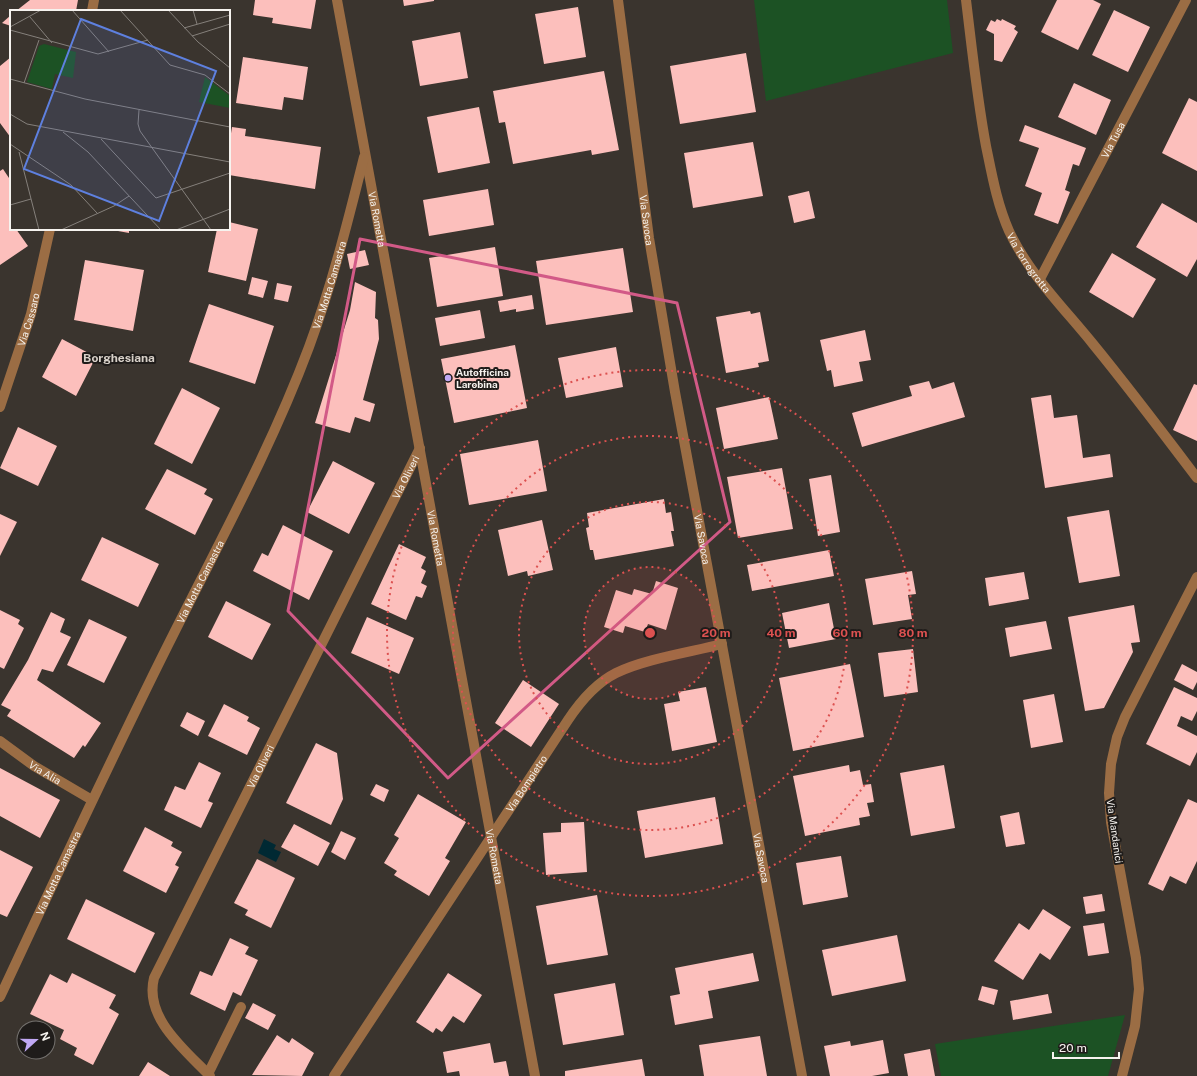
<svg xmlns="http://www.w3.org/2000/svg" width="1197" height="1076" viewBox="0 0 1197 1076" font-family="'Public Sans',sans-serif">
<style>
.green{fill:#1c5224}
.water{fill:#002933}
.building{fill:#fcbfbc}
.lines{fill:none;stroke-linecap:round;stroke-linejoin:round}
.service{stroke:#9b6d44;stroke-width:10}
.minor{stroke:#9b6d44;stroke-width:10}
.marked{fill:none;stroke:#d25a87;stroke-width:3;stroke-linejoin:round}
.ring{fill:none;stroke:#dc5150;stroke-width:2;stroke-dasharray:2 4}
.poi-dot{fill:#c0a8f4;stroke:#1f1c1a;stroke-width:1.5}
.labels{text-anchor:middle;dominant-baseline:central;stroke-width:4;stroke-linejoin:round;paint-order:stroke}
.street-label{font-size:10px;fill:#f6f3ef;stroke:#1f1c1a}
.poi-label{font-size:10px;font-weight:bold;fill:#f6f3ef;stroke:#1f1c1a;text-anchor:start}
.quarter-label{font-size:12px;font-weight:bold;fill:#d8d1c9;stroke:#1f1c1a}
.inset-road{fill:none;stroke:#85807b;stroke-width:1}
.view{fill:#5e80df;fill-opacity:0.15;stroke:#5e80df;stroke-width:2}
.inset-edge{fill:none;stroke:#f6f3ef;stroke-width:2}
.centre{fill:#dc5150;stroke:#1f1c1a;stroke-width:2}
.ring-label{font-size:12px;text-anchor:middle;font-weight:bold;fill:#dc5150;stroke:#1f1c1a;stroke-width:4;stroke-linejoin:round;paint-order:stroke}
</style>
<rect width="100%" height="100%" fill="#3a342e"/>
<path class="green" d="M754 0H947L953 53 766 101Z
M1125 1015 1108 1076H941L935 1044Z"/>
<path class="water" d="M264 839 276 845 274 849 281 852 276 862 258 853Z"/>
<path class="building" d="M30 0H78L76 11H16Z
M255 0H316L311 29 272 23 273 18 253 15Z
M403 0H434V1L404 6Z
M1057 0H1093L1101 4 1078 50 1041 32Z
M578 7 586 57 544 64 535 14Z
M1114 10 1150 27 1128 72 1092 55Z
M11 15V26L2 23Z
M997 19 1001 21 1002 19 1016 26 1014 29 1018 32 1002 62 994 60V34L986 30 991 20 995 22Z
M460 32 468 78 420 86 412 41Z
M746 53 756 112 680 124 670 66Z
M11 57V138L0 123V66Z
M243 57 308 67 303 100 284 97 282 110 236 103Z
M604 71 619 150 592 155 591 150 513 164 505 122 499 123 493 91Z
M1074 83 1111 100 1096 135 1058 117Z
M1189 98 1197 102V171L1162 153Z
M479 107 490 163 438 173 427 117Z
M1025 125 1086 148 1079 166 1073 164 1065 190 1070 192 1058 224 1034 215 1042 193 1025 186 1039 148 1019 141Z
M232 127 246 129 245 136 321 147 315 189 229 175V146Z
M753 142 763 196 693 208 684 153Z
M3 169 11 181V229H16L28 246 0 265V171Z
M488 189 494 225 429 236 423 200Z
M809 191 815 218 794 223 788 196Z
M1162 203 1197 223V259L1187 277 1136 247Z
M229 222 258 229 246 281 208 272 217 229H229Z
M107 229H129V233Z
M495 247 503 296 437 307 429 258Z
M623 248 633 312 546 325 536 261Z
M365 250 369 265 350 269 347 254Z
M1112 253 1156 279 1133 318 1089 292Z
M85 260 144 270 133 331 74 320Z
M252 277 268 281 263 298 248 294Z
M355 282 376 292 375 318 378 320 379 339 363 400 375 404 370 422 355 417 350 433 315 423 350 310Z
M277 283 292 286 288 302 274 299Z
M532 295 534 309 516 312V309L500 312 498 301Z
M209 304 274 326 255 384 189 362Z
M480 310 485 338 440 346 435 318Z
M750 311 751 314 760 312 769 361 758 363 759 367 726 373 716 317Z
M865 330 871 360 859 362 863 381 834 387 831 370 827 371 820 340Z
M62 339 96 357 76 396 42 377Z
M515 345 527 408 454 423 441 359Z
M616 347 623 387 566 398 558 358Z
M929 381 932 389 954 382 965 417 862 447 852 413 912 396 909 386Z
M1194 384 1197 385V441L1173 430Z
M182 388 220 408 192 464 154 444Z
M1051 395 1054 418 1077 415 1083 458 1110 454 1113 477 1045 488 1031 398Z
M769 397 778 439 724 449 716 408Z
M18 427 57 446 38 486 0 468Z
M538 440 547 491 469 505 460 454Z
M333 461 375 483 349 534 307 512Z
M782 468 793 529 738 538 727 477Z
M167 469 207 489 204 494 213 499 195 535 145 509Z
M831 475 840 532 818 536 809 479Z
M664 499 666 513 671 512 674 531H671L674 546 595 560 593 550H590L586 528 589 527 587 513Z
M1109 510 1120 576 1079 583 1067 517Z
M0 514 17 522 0 556Z
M542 520 553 570 528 576 527 571 508 576 498 530Z
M283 525 333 551 309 600 253 571 262 553 268 556Z
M102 537 159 564 138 607 81 580Z
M399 544 426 557 421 568 426 571 421 583 427 586 422 598 416 596 406 620 371 604Z
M829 550 834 576 752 591 747 565Z
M912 571 916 594 908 595 912 619 873 625 865 579Z
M1024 572 1029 599 989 606 985 578Z
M656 581 678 588 666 630 648 624 645 632 625 626 623 633 604 627 616 590 632 595 634 589 652 594Z
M226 601 271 624 252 660 208 637Z
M829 603 836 639 789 648 782 613Z
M1134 605 1140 642 1131 643 1133 652 1104 708 1085 711 1068 617Z
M0 610 20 620 18 624 24 628 4 669 0 667Z
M51 612 65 619 60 632 71 637 53 672 42 669 37 680 101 723 85 747 83 745 74 758 7 716 11 710 1 705 28 660Z
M367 617 414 638 399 674 351 653Z
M89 619 127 637 104 683 67 665Z
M1046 621 1052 649 1010 657 1005 628Z
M913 649 918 692 884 697 878 653Z
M850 664 864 737 793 751 779 678Z
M1182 664 1197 672V682L1193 690 1174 680Z
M523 680 559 704 531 747 495 723Z
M706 687 717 742 672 751 664 704 680 701 678 692Z
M1174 687 1197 698V711L1192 721 1181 716 1177 726 1197 736V752L1190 766 1146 744Z
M1054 694 1063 742 1031 748 1023 700Z
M224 704 249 717 247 721 260 728 247 755 208 736Z
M187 712 205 721 198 736 180 726Z
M316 743 337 753 343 799 331 825 286 803Z
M199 762 221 773 208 801 213 803 201 828 164 810 175 786 185 790Z
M849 765 850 772 860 770 863 785 871 784 874 802 867 803 870 816 859 818 860 825 805 836 793 776Z
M944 765 955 828 911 836 900 773Z
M0 768 60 800 40 838 0 816Z
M376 784 389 790 384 802 370 795Z
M418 794 466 822 445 858 450 861 429 896 394 875 397 871 384 863 399 838 394 835Z
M715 797 723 844 645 858 637 811Z
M1188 799 1197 803V861L1186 884 1170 876 1163 891 1148 884Z
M1019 812 1025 844 1006 847 1000 816Z
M584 822 587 872 546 875 543 833 561 832V823Z
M294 824 330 843 318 866 281 847Z
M145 827 173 842 171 846 182 852 175 865 179 867 166 893 123 871Z
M341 831 356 838 345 860 331 852Z
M0 850 33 867 7 917 0 914Z
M841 856 848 897 803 905 796 863Z
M257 859 295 878 271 928 245 915 248 910 234 903Z
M1102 894 1105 911 1086 914 1083 897Z
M597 895 608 955 547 965 536 906Z
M86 899 155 933 135 973 67 939Z
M1043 909 1071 927 1050 960 1040 953 1023 980 994 961 1019 923 1029 930Z
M1104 923 1109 953 1088 956 1083 926Z
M897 935 906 981 832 996 822 950Z
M230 938 249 947 245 954 258 960 241 996 233 992 225 1011 190 994 200 971 212 976Z
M753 953 759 981 708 991 713 1018 675 1025 670 996 680 994 675 968Z
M72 973 116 995 109 1008 119 1014 93 1065 74 1055 77 1048 60 1039 64 1030 30 1014 50 974 67 983Z
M448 973 482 995 464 1023 453 1016 442 1032 436 1028 433 1033 416 1022Z
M615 983 624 1035 563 1045 554 994Z
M982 986 998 990 994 1005 978 1000Z
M1048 994 1052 1013 1013 1020 1010 1001Z
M253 1003 276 1015 268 1030 245 1018Z
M277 1035 289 1043 292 1038 314 1053 302 1076 252 1075Z
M760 1036 767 1076H704L699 1045Z
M883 1040 889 1073 872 1076H830L824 1046 850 1041 851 1046Z
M490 1043 494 1063 506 1061 509 1076H460L459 1071 447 1073 443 1052Z
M930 1049 935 1076H908L904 1054Z
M642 1059 645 1076H565V1071Z
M148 1062 170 1076H139Z"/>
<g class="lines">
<path class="service" d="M208 1074 241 1007"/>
<g class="minor">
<path id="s1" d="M337 0 535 1076"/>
<path id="s2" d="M618 0 649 238 675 392 802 1076"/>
<path id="s3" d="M966 0C972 49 977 98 986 146 992 175 997 204 1009 231 1029 274 1064 308 1093 344 1129 388 1163 433 1197 478"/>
<path d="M92 11 94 0"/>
<path id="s4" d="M1040 279 1186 0"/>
<path id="s5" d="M0 407 31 314 50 229"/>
<path id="s6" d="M0 741 34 766 92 800"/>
<path id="s7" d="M0 997C57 875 114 752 175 631 222 537 272 446 309 347 332 285 348 221 364 157"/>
<path id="s8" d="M210 1076C185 1050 144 1018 154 978L420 448"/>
<path id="s9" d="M334 1076 568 720C580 702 596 683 616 673 644 659 691 652 722 644"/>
<path d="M1122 1076 1135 1026 1139 989 1136 958 1111 822 1109 793 1111 764 1117 737 1125 717 1197 577"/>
</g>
</g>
<path class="marked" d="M360 239 677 303 730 522 448 778 288 611Z"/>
<circle cx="650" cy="633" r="66" fill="#dc5150" fill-opacity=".12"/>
<g class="ring">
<circle cx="650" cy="633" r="66"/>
<circle cx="650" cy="633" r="131"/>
<circle cx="650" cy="633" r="197"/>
<circle cx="650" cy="633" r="263"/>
</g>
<circle class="poi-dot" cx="448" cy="378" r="4"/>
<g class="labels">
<g class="street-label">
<text stroke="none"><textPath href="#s4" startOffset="157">Via Tusa</textPath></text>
<text stroke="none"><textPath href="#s1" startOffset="223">Via Rometta</textPath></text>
<text stroke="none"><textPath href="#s2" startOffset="222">Via Savoca</textPath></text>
<text stroke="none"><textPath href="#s3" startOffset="273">Via Torregrotta</textPath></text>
<text stroke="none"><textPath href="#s7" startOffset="785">Via Motta Camastra</textPath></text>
<text stroke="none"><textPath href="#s5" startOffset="92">Via Cassaro</textPath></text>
<text stroke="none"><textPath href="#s8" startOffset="679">Via Oliveri</textPath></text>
<text stroke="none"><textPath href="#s1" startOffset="547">Via Rometta</textPath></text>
<text stroke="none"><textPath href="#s2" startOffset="546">Via Savoca</textPath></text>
<text stroke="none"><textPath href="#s7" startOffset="461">Via Motta Camastra</textPath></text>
<text stroke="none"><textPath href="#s8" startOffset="355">Via Oliveri</textPath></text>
<text stroke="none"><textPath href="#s6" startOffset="55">Via Alia</textPath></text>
<text stroke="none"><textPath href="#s9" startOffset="350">Via Bompietro</textPath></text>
<text transform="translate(1115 831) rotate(82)">Via Mandanici</text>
<text stroke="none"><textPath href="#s1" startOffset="871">Via Rometta</textPath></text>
<text stroke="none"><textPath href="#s2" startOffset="870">Via Savoca</textPath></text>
<text stroke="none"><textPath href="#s7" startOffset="137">Via Motta Camastra</textPath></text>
</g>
<g class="poi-label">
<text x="456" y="372">Autofficina<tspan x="456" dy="12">Larobina</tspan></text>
</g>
<g class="quarter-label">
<text x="119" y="358">Borghesiana</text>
</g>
</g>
<g transform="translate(10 10)">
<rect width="220" height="220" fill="#3a342e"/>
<path d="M34 34 66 42 63 68 45 64 42 79 17 72 29 36ZM195 67 220 86V98L189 92Z" fill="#1c5224"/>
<path class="inset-road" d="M62 0 99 42M110 0 160 55 195 65 220 84M158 0 188 32 220 58M183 0 187 14M20 7 42 33M0 17 31 0M174 18 220 5M0 20 88 44 138 30M182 26 220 14M0 69 75 89 220 117M14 73 29 30M129 100 128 114 130 121 201 220M0 104 17 114 220 152M53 122 78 142 151 220M91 129 146 188 220 163M0 134 61 175 87 203M9 142 29 220M0 195 21 189M51 220 104 196 119 186M166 220 220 199"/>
<path class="view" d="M71 9 206 61 149 211 14 159Z"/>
<rect width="220" height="220" class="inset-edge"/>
</g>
<circle cx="650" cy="633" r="6" class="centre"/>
<g class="ring-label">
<text x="716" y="637">20 m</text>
<text x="781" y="637">40 m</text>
<text x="847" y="637">60 m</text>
<text x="913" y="637">80 m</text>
</g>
<g transform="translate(36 1040) rotate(69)"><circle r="19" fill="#1f1c1a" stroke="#75726f"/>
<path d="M0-3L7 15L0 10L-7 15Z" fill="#c0a8f4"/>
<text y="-6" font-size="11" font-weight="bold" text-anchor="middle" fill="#f6f3ef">N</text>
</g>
<path d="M1053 1052v6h66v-6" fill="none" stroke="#f6f3ef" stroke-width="2"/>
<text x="1059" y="1052" font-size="12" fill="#f6f3ef" stroke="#1f1c1a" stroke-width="3" paint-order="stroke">20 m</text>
</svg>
